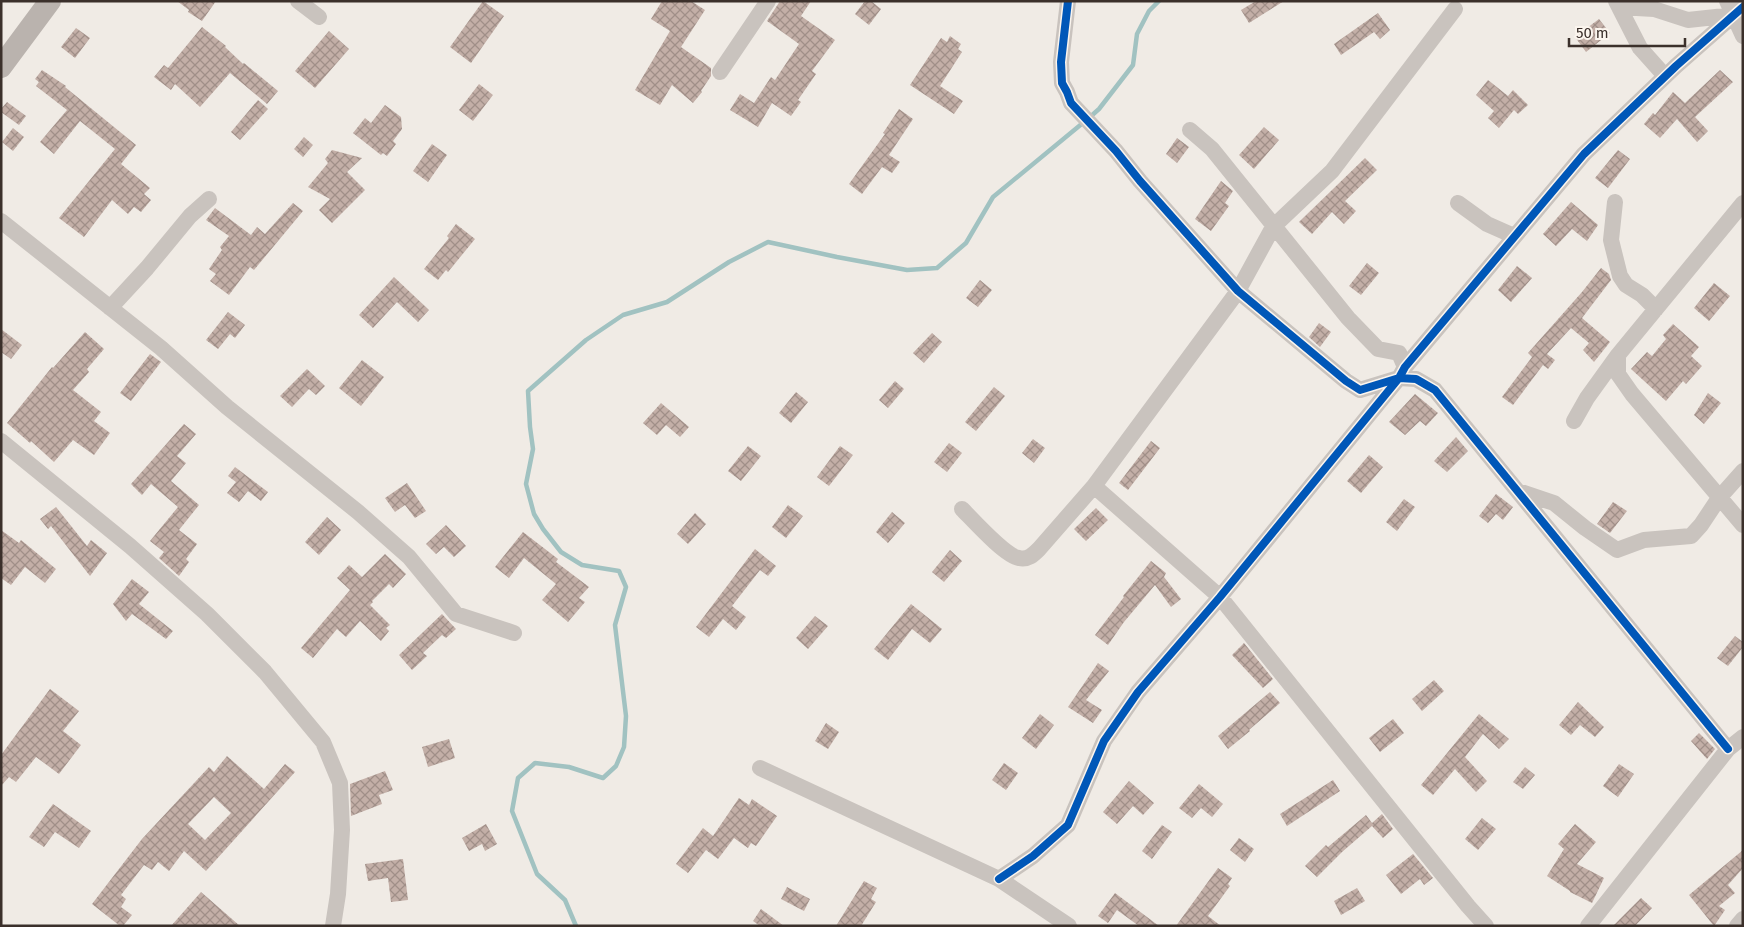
<svg xmlns="http://www.w3.org/2000/svg" width="1744" height="927" viewBox="0 0 1744 927" font-family="'Fira Sans',sans-serif">
<style>
.lines{fill:none;stroke-linecap:round;stroke-linejoin:round}
.stream{stroke:#a1c2c1;stroke-width:4.5}
.building{fill:url(#building-cross-hatch);fill-rule:evenodd}
.street{stroke:#c9c3be;stroke-width:16}
.secondary{stroke:#bab3ae;stroke-width:22}
.cycleway-casing{stroke:#fbf5ee;stroke-width:11}
.cycleway{stroke:#0057b8;stroke-width:8}
</style>
<defs>
<pattern id="building-cross-hatch" width="8" height="8" patternUnits="userSpaceOnUse" patternTransform="scale(1.25)"><rect width="8" height="8" fill="#c3afa7"/><path d="M0 0l8 8M0 8l8-8" fill="none" stroke="#a08f88"/></pattern>
</defs>
<rect width="100%" height="100%" fill="#f0ebe5"/>
<g class="lines">
<path class="stream" d="M1090 117 1099 109 1133 65 1137 34 1149 11 1159 1
M576 926 565 900 537 874 512 811 518 778 535 763 569 767 603 778 616 766 624 747 626 716 615 625 626 587 619 571 582 565 561 552 543 529 534 514 526 484 533 449 530 427 528 391 586 340 623 315 667 302 729 262 768 242 837 257 907 270 937 268 966 243 993 197 1084 122"/>
</g>
<path class="building" d="M177 1H216L202 21 188 12 189 10Z
M483 1 504 16 471 63 450 47Z
M662 1H691L705 10 681 47 711 68V76L701 91 702 92 693 103 672 85 660 105 635 90 670 31 651 19Z
M780 1H811L801 16 835 40 812 71 816 74 798 100 801 102 791 116 772 103 758 127 730 110 740 94 754 103 771 77 775 80 799 44 767 21Z
M865 1H871L881 9 869 25 855 14Z
M1256 1H1284L1249 23 1241 10Z
M1378 13 1390 30 1380 39 1374 32 1341 55 1334 44Z
M1599 19 1610 33 1586 52 1575 37Z
M202 27 226 46 225 47 243 64 244 63 278 91 267 104 230 73 200 107 175 84 171 90 154 77 164 65 168 68Z
M76 28 90 38 75 58 61 47Z
M329 31 349 49 315 88 295 71Z
M950 36 961 44 958 49 962 52 940 86 963 101 954 114 910 85 941 38 947 42Z
M42 70 66 86 65 87 136 145 121 164 150 188 144 194 151 200 141 212 134 207 128 214 112 200 84 237 59 218 115 149 80 121 54 154 40 142 67 110 36 86 39 82 35 79Z
M1720 70 1733 82 1695 117 1708 131 1697 142 1677 119 1660 138 1644 124 1653 113 1655 115 1673 92 1685 103Z
M1488 80 1508 96 1513 90 1528 105 1518 114 1514 110 1499 128 1488 118 1494 111 1476 95Z
M479 84 493 95 473 121 459 110Z
M258 100 268 109 240 140 231 132Z
M7 102 26 116 19 125 1 112V109Z
M385 105 401 117 402 129 393 141 396 144 387 156 383 153 381 155 353 133 365 118 371 123Z
M899 109 913 119 889 155 900 162 892 173 882 167 862 194 849 184 885 134 883 133Z
M1264 127 1279 140 1254 169 1239 155Z
M13 128 24 137 13 151 2 142Z
M304 137 313 145 303 157 294 149Z
M1177 138 1189 147 1177 163 1166 154Z
M432 144 447 155 428 182 413 171Z
M332 150 362 158 347 172 365 190 332 223 319 210 330 199 308 187 328 163 325 159Z
M1618 150 1630 159 1608 188 1595 178Z
M1365 158 1377 170 1345 201 1356 211 1344 224 1332 212 1312 234 1299 222Z
M1221 181 1233 191 1225 203 1229 206 1211 231 1195 219Z
M1571 202 1598 225 1587 241 1572 229 1556 246 1543 234Z
M293 203 303 211 254 270 250 267 229 295 210 281 216 274 209 269 222 250 220 247 229 236 206 220 215 208 251 235 257 227 265 234Z
M456 224 475 239 448 272 446 270 438 280 424 269 449 238 447 236Z
M1367 263 1379 273 1361 295 1349 286Z
M1517 266 1532 278 1511 302 1498 290Z
M1601 268 1609 274 1611 280 1582 318 1610 342 1594 362 1583 350 1589 343 1571 328 1547 354 1555 360 1548 369 1543 365 1513 405 1502 397 1532 357 1528 353 1582 292Z
M394 277 429 310 418 322 397 302 373 328 359 315Z
M980 280 992 290 978 307 966 298Z
M1714 283 1730 296 1709 321 1694 308Z
M228 312 245 325 235 338 230 334 218 349 206 340Z
M1319 323 1331 332 1320 347 1309 337Z
M1673 324 1699 347 1691 356 1702 366 1686 384 1683 381 1666 401 1631 369 1647 352 1652 356 1666 339 1663 335Z
M1 329 22 345 11 359 1 352Z
M85 332 104 349 87 369 89 372 73 390 101 412 94 421 110 433 94 455 73 440 54 462 31 441 30 443 7 423 52 367 53 368Z
M932 333 942 342 924 363 913 353Z
M150 354 161 362 131 401 120 393Z
M362 360 384 377 361 406 339 388Z
M307 369 325 386 316 395 309 389 292 407 280 396Z
M895 381 904 389 888 408 879 400Z
M994 387 1005 396 976 431 965 422Z
M796 392 808 402 791 423 779 413Z
M1708 393 1721 403 1704 424 1694 415Z
M1415 394 1438 413 1426 426 1420 421 1405 435 1389 422Z
M661 403 689 427 680 437 666 425 657 435 643 423Z
M184 424 196 434 177 456 186 463 171 481 199 505 179 530 197 544 186 559 189 562 179 576 159 558 164 552 150 541 178 507 151 484 142 495 131 484Z
M1456 437 1468 451 1447 472 1434 461Z
M1033 439 1045 448 1034 463 1022 453Z
M1151 441 1160 448 1128 490 1119 483Z
M949 443 962 453 947 472 934 462Z
M748 446 761 456 741 481 728 471Z
M840 446 853 455 829 486 817 477Z
M1369 455 1383 467 1361 493 1347 481Z
M235 467 268 492 261 501 248 491 239 502 227 493 236 482 228 476Z
M407 483 426 511 415 518 405 505 395 512 385 498Z
M1496 494 1513 507 1503 520 1496 514 1488 523 1479 516Z
M1404 499 1415 507 1397 531 1386 522Z
M1613 502 1627 511 1610 533 1597 524Z
M788 505 803 516 786 538 772 527Z
M56 507 87 546 91 540 107 553 90 576 51 526 48 529 40 519Z
M1096 508 1108 520 1086 541 1074 529Z
M892 512 905 523 888 543 876 532Z
M695 513 706 524 688 544 677 534Z
M327 517 341 530 319 555 305 542Z
M446 525 466 546 454 557 444 547 436 554 426 544Z
M1 530 19 543 21 540 56 569 45 583 25 567 11 585 1 578Z
M523 532 558 559 556 562 589 587 579 598 585 602 568 622 542 600 556 584 524 558 509 578 495 567Z
M755 549 776 566 768 576 760 570 732 606 746 617 736 630 723 619 709 637 696 627Z
M950 550 962 561 944 582 932 572Z
M385 554 406 574 393 588 389 584 372 601 373 602 370 605 390 625 386 628 389 631 381 641 360 621 346 637 337 629 313 658 301 648 350 590 337 578 349 565 362 577Z
M1151 561 1166 573 1164 577 1181 599 1171 607 1155 585 1124 622 1108 645 1095 635 1124 597 1123 596Z
M132 579 149 592 139 604 173 631 166 639 132 614 126 621 113 604Z
M911 604 942 629 930 643 912 629 888 660 874 649Z
M442 614 456 629 446 638 442 635 423 653 427 656 412 670 399 655Z
M815 616 828 626 808 649 796 638Z
M1735 636 1743 642V647L1728 666 1717 658Z
M1244 643 1273 679 1263 688 1232 655Z
M1098 663 1109 671 1086 700 1102 710 1093 723 1068 707Z
M1434 680 1444 691 1422 711 1412 699Z
M50 689 79 711 63 731 81 745 59 774 36 757 16 782 9 777 1 786V755Z
M1270 692 1280 703 1249 730 1250 731 1228 749 1218 736Z
M1578 702 1604 727 1595 737 1580 725 1571 735 1559 725Z
M1040 714 1054 725 1036 749 1022 738Z
M1479 714 1509 739 1499 749 1483 734 1465 757 1487 781 1476 792 1455 769 1433 795 1421 785Z
M1393 719 1404 733 1380 752 1369 738Z
M826 723 839 732 828 749 815 741Z
M1699 733 1715 749 1707 759 1691 741Z
M449 739 455 758 428 767 422 747Z
M227 756 264 789 285 764 295 772 206 871 184 851 169 871 158 862 152 870 144 865 121 895 126 899 121 907 132 915 123 926H120L92 904 142 839 209 767 214 772ZM214 797 231 813 205 840 188 824Z
M1004 763 1018 773 1006 790 992 780Z
M1619 764 1634 774 1618 797 1603 786Z
M1525 767 1535 775 1523 789 1513 782Z
M385 771 393 790 379 795 382 804 351 816 350 784Z
M1333 780 1340 791 1287 826 1280 814Z
M1129 781 1154 803 1143 815 1133 806 1117 824 1103 812Z
M1199 784 1223 804 1212 817 1201 808 1192 818 1179 808Z
M739 798 749 805 752 799 777 816 756 846 751 843 748 848 734 838 718 859 706 850 688 873 676 864 703 828 713 836Z
M53 804 91 831 79 848 55 832 44 847 29 837Z
M1382 814 1393 829 1383 838 1372 826 1342 852 1317 877 1305 866 1326 845 1328 847 1366 815 1372 823Z
M1482 818 1496 829 1478 850 1465 839Z
M486 824 497 844 485 851 482 844 469 851 462 838Z
M1575 824 1596 842 1577 864 1604 878 1592 903 1570 892V891L1547 876 1564 849 1558 844Z
M1162 825 1172 832 1152 859 1142 851Z
M1239 838 1254 849 1245 862 1230 850Z
M1743 850V868L1728 885 1735 893 1719 906 1725 910 1714 926 1689 895Z
M1413 854 1433 878 1424 885 1420 879 1401 894 1386 875Z
M403 859 408 900 391 902 388 878 368 881 365 864Z
M1218 868 1232 878 1228 884 1230 886 1208 916 1221 926H1176Z
M864 881 877 888 871 899 876 902 861 926H836Z
M787 887 810 899 804 911 781 899Z
M1357 888 1365 901 1341 915 1334 901Z
M201 892 240 926H171Z
M1115 893 1159 926H1139L1117 910 1108 923 1098 916Z
M1641 898 1652 908 1635 926H1613Z
M761 909 784 926H760L753 921Z"/>
<g class="lines">
<path class="street" d="M298 1 319 17
M1068 1 1061 62 1062 83 1067 92 1071 103 1116 151 1140 181 1238 291 1346 381 1360 390 1399 378 1416 379 1435 390 1728 749
M1616 1 1640 48 1665 76
M1727 1 1743 36
M1619 7 1654 9 1688 20 1734 15
M720 72 768 1
M1190 130 1212 149 1348 318 1378 349 1399 353 1405 367
M1615 202 1611 240 1620 276 1626 285 1642 295 1656 309
M1458 203 1487 224 1514 236
M1743 203 1618 355V374L1632 394 1743 525
M1 221 161 348 227 407 358 512 409 557 456 614 514 633
M110 308 147 268 190 216 209 199
M1574 421 1587 398 1618 355
M1 441 130 546 207 614 265 672 323 742 340 783 342 830 338 894 333 926
M1094 486 1220 597 1468 906 1486 926
M1518 491 1554 503 1585 528 1617 550 1644 540 1691 536 1701 525 1719 498 1743 471
M962 509C973 520 1005 556 1019 558 1028 560 1033 555 1039 549L1094 486 1238 291 1273 227 1332 171 1455 9
M760 768 999 879 1069 926
M999 879 1033 856 1068 825 1104 741 1138 692 1220 597 1399 378 1405 367 1584 154 1676 66 1743 7
M1588 926 1728 749 1743 737
M1737 926 1743 919"/>
<path class="secondary" d="M1 67 50 1"/>
<defs>
<path id="cycleway" d="M1068 1 1061 62 1062 83 1067 92 1071 103 1116 151 1140 181 1238 291 1346 381 1360 390 1399 378 1416 379 1435 390 1728 749
M999 879 1033 856 1068 825 1104 741 1138 692 1220 597 1399 378 1405 367 1584 154 1676 66 1743 7"/>
</defs>
<use href="#cycleway" class="cycleway-casing"/>
<use href="#cycleway" class="cycleway"/>
</g>
<rect width="1744" height="927" fill="none" stroke="#3b302b" stroke-width="5"/>
<path d="M1569 38v8h116v-8" fill="none" stroke="#3b302b" stroke-width="2.5"/>
<text x="1576" y="38" font-size="15" fill="#3b302b" stroke="#fbf5ee" stroke-width="4" paint-order="stroke">50 m</text>
</svg>
